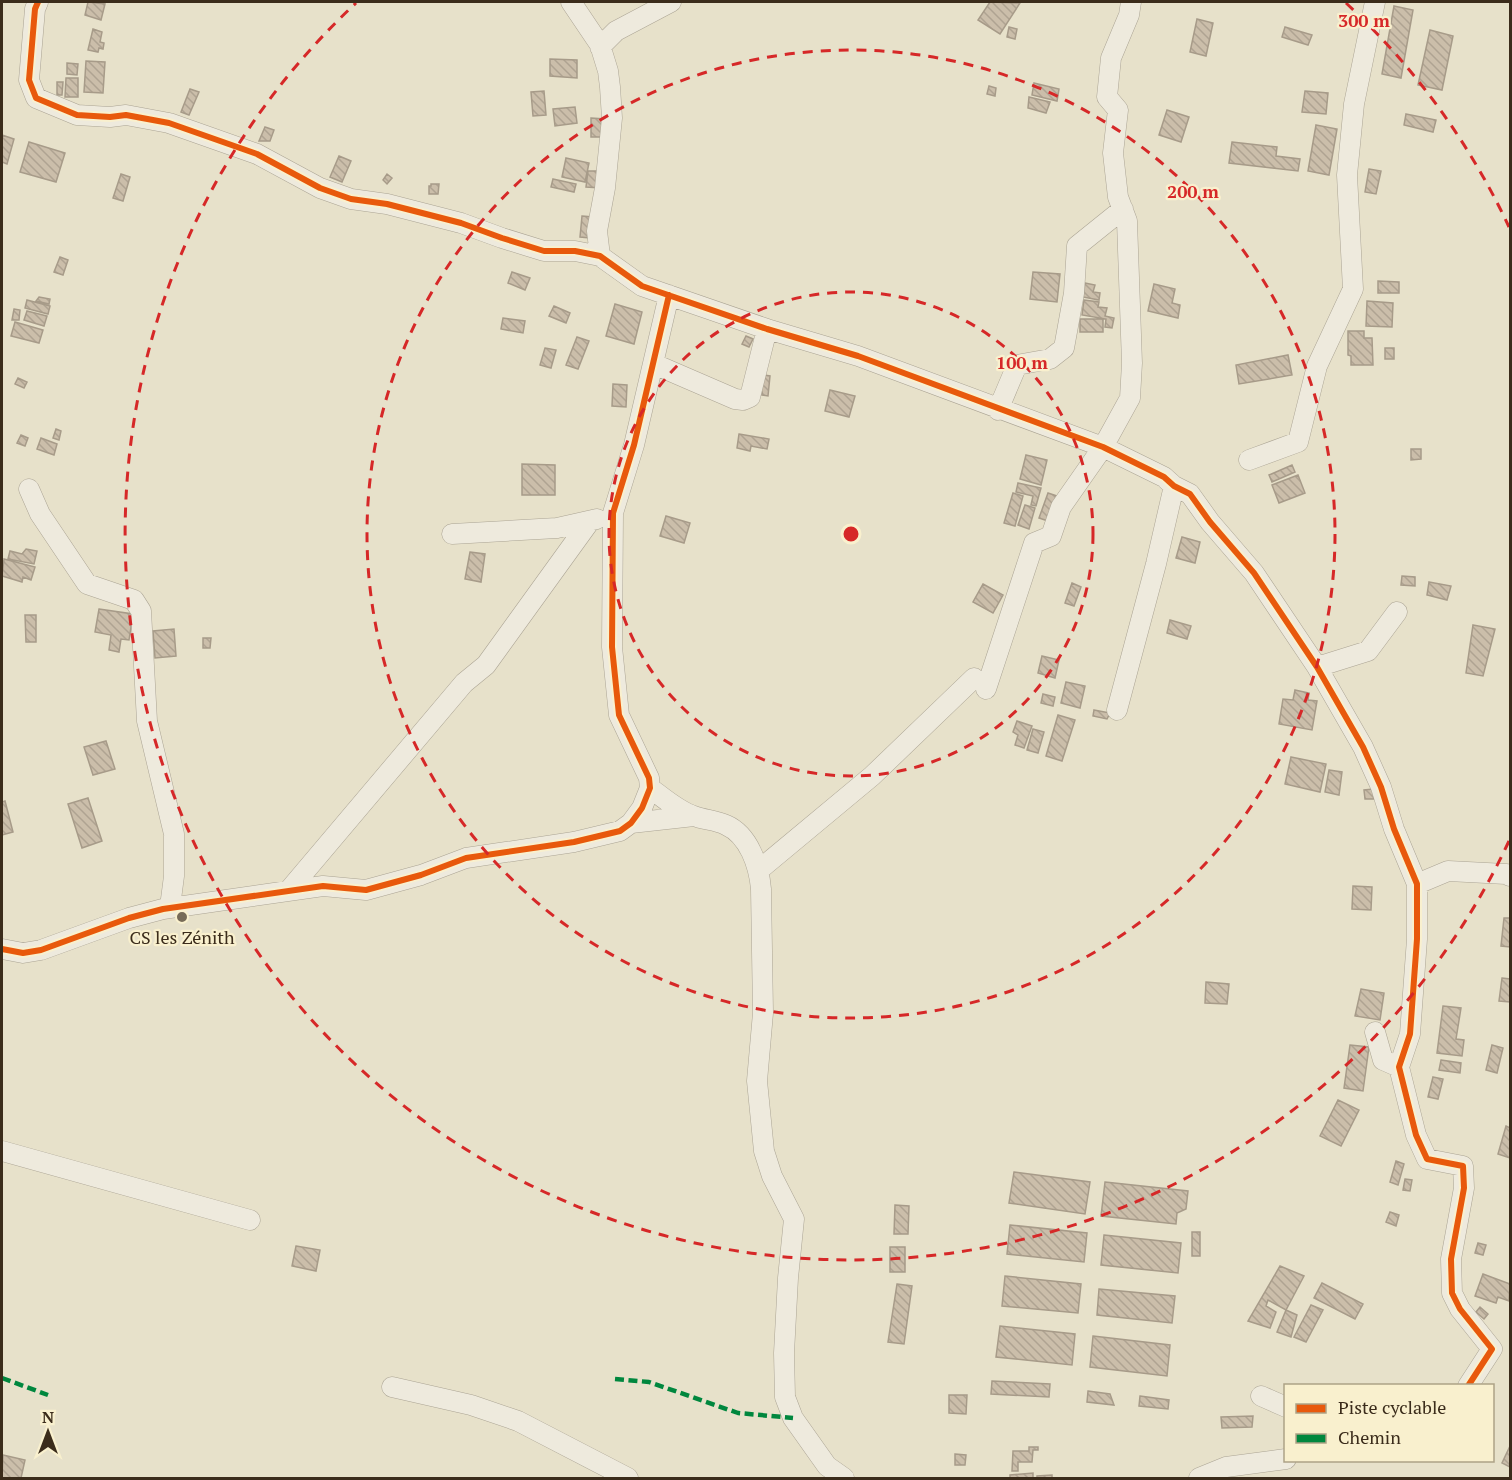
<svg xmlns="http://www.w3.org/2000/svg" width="1512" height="1480" viewBox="0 0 1512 1480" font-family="'PT Serif',serif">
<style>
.building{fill:url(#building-back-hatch);stroke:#a79b89;stroke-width:1.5}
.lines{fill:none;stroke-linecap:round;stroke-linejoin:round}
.minor-casing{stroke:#aba494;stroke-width:21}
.minor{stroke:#eeeadd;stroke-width:20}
.quiet{stroke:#00873e;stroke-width:4.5;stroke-dasharray:9 4.5;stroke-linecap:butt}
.cycleway-casing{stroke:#f9f0ce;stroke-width:10}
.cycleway{stroke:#e8590c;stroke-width:6}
.ring{fill:none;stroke:#d62828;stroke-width:3;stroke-dasharray:10 8}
.poi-dot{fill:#776b58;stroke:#f9f0ce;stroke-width:2}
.labels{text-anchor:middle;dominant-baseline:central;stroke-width:4.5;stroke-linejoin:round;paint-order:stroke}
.poi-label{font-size:18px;fill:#3b2c1b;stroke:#f9f0ce}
.centre{fill:#d62828;stroke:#f9f0ce;stroke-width:3}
.ring-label{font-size:18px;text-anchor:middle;font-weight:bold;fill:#d62828;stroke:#f9f0ce;stroke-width:4.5;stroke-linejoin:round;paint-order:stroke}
</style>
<defs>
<pattern id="building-back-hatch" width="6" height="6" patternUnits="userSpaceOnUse" patternTransform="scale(1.5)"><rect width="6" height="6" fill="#cbbeaa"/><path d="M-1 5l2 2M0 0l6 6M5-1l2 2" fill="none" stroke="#afa392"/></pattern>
</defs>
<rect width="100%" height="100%" fill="#e7e1ca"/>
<path class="building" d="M88 2 105 4 101 20 85 15Z
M990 2 1020 3 1000 34 978 20Z
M1394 6 1413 10 1401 78 1382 74Z
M1197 19 1213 23 1206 56 1190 52Z
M1009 27 1017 29 1015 39 1007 37Z
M1285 27 1312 35 1308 45 1282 37Z
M93 29 102 32 100 42 104 43 103 49 99 48 98 52 88 50Z
M1430 30 1453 36 1442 90 1418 85Z
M550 59 577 60V78L550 76Z
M86 61 105 62 103 93 84 92Z
M67 63 78 64 77 75 67 74Z
M66 78H78V97H65Z
M57 82H63L62 95H57Z
M1034 83 1059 89 1057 101 1032 95Z
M989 86 996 88 995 96 987 94Z
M190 89 199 92 189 115 181 112Z
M544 91 546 115 533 116 531 92Z
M1305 91 1328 93 1326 114 1302 112Z
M1029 97 1050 102 1046 113 1028 108Z
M575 107 577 123 555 126 553 109Z
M1167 110 1189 117 1181 142 1159 135Z
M1406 114 1436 120 1433 132 1404 125Z
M591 118 605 119V137H591Z
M1316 125 1337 129 1329 175 1308 171Z
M265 127 274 130 270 141H259Z
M2 135 14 139 7 164 2 162Z
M29 142 65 153 56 182 20 172Z
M1232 142 1277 147 1276 156 1300 159 1298 171 1229 163Z
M339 156 351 161 342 182 330 177Z
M566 158 589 163 585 182 562 177Z
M1369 169 1381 171 1376 194 1365 192Z
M588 171H602L601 188 586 187Z
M121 174 130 177 123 201 113 198Z
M387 174 392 178 387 184 383 180Z
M553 179 576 184 574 192 551 187Z
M431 184H439L438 194H429V186H431Z
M582 216 593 217 590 238 580 237Z
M60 257 68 260 63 275 54 272Z
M512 272 530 278 525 290 508 283Z
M1033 272 1060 274 1057 302 1030 299Z
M1378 281 1399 282V293H1378Z
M1085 283 1095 285 1093 292 1100 293 1099 300 1083 297Z
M1154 284 1175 289 1172 303 1180 305 1178 318 1148 311Z
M39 297 50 299 49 304 36 301Z
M27 300 50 306 48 314 25 308Z
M1084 300 1099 302 1098 307 1107 308 1105 316 1114 318 1112 328 1105 327 1106 319 1082 315Z
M1367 301 1393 303 1392 327 1366 326Z
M615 304 642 312 634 344 606 336Z
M554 306 570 313 566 323 549 316Z
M14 309 20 310 19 320H12Z
M27 311 47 316 44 326 24 320Z
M503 318 525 321 523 333 501 329Z
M1080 319H1103V332H1080Z
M15 322 43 330 39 343 11 336Z
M1348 331H1364V338H1372L1373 365H1351V356L1348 355Z
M746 336 753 339 749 347 742 344Z
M577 337 589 341 578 369 566 365Z
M545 348 556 350 551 368 540 365Z
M1385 348H1394V359H1385Z
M1288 355 1292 375 1239 384 1236 365Z
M756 374 770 376 768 396 762 395V392H754Z
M18 378 27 382 24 388 15 384Z
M613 384 627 385 626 407 612 406Z
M830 390 855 396 849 417 825 411Z
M56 429 61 431 59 440 53 438Z
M739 434 769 439 767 449 751 446 750 451 737 448Z
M21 435 28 438 25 446 17 443Z
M41 438 57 444 54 455 37 449Z
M1411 449H1421V459L1411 460Z
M1026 455 1047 460 1041 485 1020 479Z
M522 464 555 465V495H522Z
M1292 465 1295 472 1272 482 1269 475Z
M1298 475 1305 493 1279 503 1272 485Z
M1018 483 1041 488 1036 506 1031 505 1033 496 1016 492Z
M1013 493 1023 496 1015 526 1004 523Z
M1048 493 1060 497 1051 522 1039 518Z
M1025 505 1035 508 1029 529 1018 525Z
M666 516 690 523 684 543 660 536Z
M1182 537 1200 542 1195 563 1176 558Z
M26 549 37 551 34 564 8 559 10 551 22 554Z
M470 552 485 554 481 582 465 579Z
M4 559 35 567 31 580 23 577 22 582 2 576Z
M1402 576 1415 577V586L1401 585Z
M1429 582 1451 586 1447 600 1427 595Z
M1072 583 1081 587 1074 606 1065 603Z
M983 584 1003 595 993 613 973 602Z
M99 609 133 614 129 640 121 639 119 652 109 650 111 635 95 632Z
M25 615H36V642H26Z
M1170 620 1191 626 1187 639 1167 633Z
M1473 625 1495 629 1483 676 1466 673Z
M174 629 176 656 155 658 153 631Z
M203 638H211L210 648H203Z
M1042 656 1059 660 1055 678 1038 673Z
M1066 682 1085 686 1080 708 1061 703Z
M1295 690 1309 693 1308 700 1317 701 1312 730 1279 724 1283 699 1293 700Z
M1043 694 1055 697 1053 706 1041 703Z
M1094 710 1110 713 1107 719 1093 716Z
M1058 715 1075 720 1062 761 1046 756Z
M1017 721 1032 726 1024 748 1015 745 1018 735 1013 732Z
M1033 729 1044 732 1038 753 1027 750Z
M106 741 115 769 93 775 84 747Z
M1291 757 1326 764 1320 792 1285 784Z
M1329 770 1342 772 1339 795 1325 792Z
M1373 789 1374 799H1365L1364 790Z
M88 798 102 841 82 848 68 804Z
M5 801 13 832 2 835V802Z
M1353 886 1372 887 1371 910 1352 909Z
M1504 918H1510V947L1501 946Z
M1502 978 1510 979V1002L1499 1001Z
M1206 982 1229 984 1227 1004 1205 1003Z
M1361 989 1384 993 1380 1020 1355 1016Z
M1443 1006 1461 1008 1456 1039 1464 1040 1462 1056 1437 1053Z
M1350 1045 1369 1047 1363 1091 1344 1088Z
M1492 1045 1503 1048 1497 1073 1486 1070Z
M1441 1060 1461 1063 1460 1073 1439 1070Z
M1433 1077 1443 1079 1438 1099 1428 1097Z
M1338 1100 1359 1110 1341 1146 1320 1136Z
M1506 1126 1510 1128V1158L1498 1154Z
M1396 1161 1404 1164 1398 1185 1390 1182Z
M1014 1172 1090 1182 1085 1214 1009 1203Z
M1405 1179 1412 1180 1410 1191 1403 1190Z
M1105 1182 1188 1191 1186 1209 1177 1213 1176 1224 1101 1216Z
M895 1205 909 1206 908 1234H894Z
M1390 1212 1399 1215 1396 1226 1386 1222Z
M1010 1225 1087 1233 1084 1262 1007 1254Z
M1192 1232H1200V1256H1192Z
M1104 1235 1181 1243 1178 1273 1101 1265Z
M1478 1243 1486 1245 1483 1255 1475 1253Z
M296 1246 320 1250 316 1271 292 1266Z
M890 1247H905V1272H890Z
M1280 1266 1304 1276 1286 1310 1268 1300 1266 1306 1276 1312 1270 1328 1248 1321Z
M1483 1274 1510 1284 1509 1301 1498 1297 1496 1303 1475 1296Z
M1005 1276 1081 1284 1078 1313 1002 1306Z
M1322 1283 1363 1304 1355 1319 1314 1298Z
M897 1284 912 1286 904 1344 888 1342Z
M1099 1289 1175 1296 1172 1323 1097 1315Z
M1311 1305 1323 1310 1306 1342 1294 1337Z
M1480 1307 1488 1314 1484 1319 1476 1312Z
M1286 1310 1297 1315 1291 1337 1277 1332Z
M1000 1326 1075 1334 1072 1365 996 1357Z
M1093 1336 1170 1345 1167 1376 1090 1367Z
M992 1381 1050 1384 1049 1397 991 1394Z
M1088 1391 1110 1394 1114 1405 1087 1402Z
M949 1395H967L966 1414 949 1413Z
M1140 1396 1169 1400 1168 1409 1139 1406Z
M1253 1416 1252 1427 1222 1428 1221 1417Z
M1510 1446V1467L1502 1463Z
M1029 1447H1038V1450H1033L1032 1462H1018V1471H1012L1013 1451H1029Z
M955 1454 966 1455 965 1465H955Z
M3 1455 25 1460 21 1478H2Z
M1033 1473V1478H1010V1475Z
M1052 1475V1478H1037V1476Z"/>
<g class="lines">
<defs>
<path id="minor" d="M38 2 35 9 29 80 36 98 77 115 110 117 126 115 169 123 257 154 320 188 351 199 387 204 461 223 502 238 544 251H575L600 256 642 286 767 329 858 356 1103 447 1164 477 1174 486 1190 494 1210 522 1254 573 1317 667 1363 747 1381 787 1394 829 1417 884V939L1410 1034 1399 1067 1416 1135 1427 1159 1463 1166 1464 1188 1451 1259 1452 1293 1460 1309 1492 1349 1468 1386
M571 2 600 45 608 71 610 87 612 118 605 188 597 231 600 256
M600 47 616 31 671 2
M654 364 735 399 743 400 750 397 767 329
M998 410 1017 365 1050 359 1064 348 1074 293 1077 246 1123 209
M1249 460 1298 442 1317 366 1353 289 1347 175 1354 104 1375 2
M29 489 40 514 87 584 134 600 141 611 147 721 174 834V876L170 907
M452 534 557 528 597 519
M1317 667 1368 651 1397 612
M986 689 1034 543 1051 536 1061 507 1103 447 1130 398 1132 363 1127 221 1118 197 1113 153 1118 110 1107 97 1111 58 1129 15 1131 2
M1117 710 1156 564 1174 486
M650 788C664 798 678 811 694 816 704 820 716 820 726 825 749 835 759 866 761 889L763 1013 757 1081 764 1151 772 1176 794 1219 788 1278 784 1353 785 1397 793 1418 827 1466 844 1478
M631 823 694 816
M759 870 872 776 974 678
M1417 884 1448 871 1506 874 1510 876
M290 889 464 683 486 665 590 521
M2 949 23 953 41 950 129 918 163 909 323 886 366 890 421 875 466 858 574 842 620 831 631 823 642 808 650 788 649 778 619 715 612 647 613 513 634 445 669 295
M1375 1032 1383 1060 1399 1067
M2 1151 250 1220
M392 1387 471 1405 518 1421 628 1478
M1261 1396 1286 1407
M1199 1478 1226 1467 1286 1459"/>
</defs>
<use href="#minor" class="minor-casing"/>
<use href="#minor" class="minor"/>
<path class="quiet" d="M2 1378 48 1395
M615 1379 649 1382 738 1413 793 1418"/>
<defs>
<path id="cycleway" d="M38 2 35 9 29 80 36 98 77 115 110 117 126 115 169 123 257 154 320 188 351 199 387 204 461 223 502 238 544 251H575L600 256 642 286 767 329 858 356 1103 447 1164 477 1174 486 1190 494 1210 522 1254 573 1317 667 1363 747 1381 787 1394 829 1417 884V939L1410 1034 1399 1067 1416 1135 1427 1159 1463 1166 1464 1188 1451 1259 1452 1293 1460 1309 1492 1349 1468 1386
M2 949 23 953 41 950 129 918 163 909 323 886 366 890 421 875 466 858 574 842 620 831 631 823 642 808 650 788 649 778 619 715 612 647 613 513 634 445 669 295"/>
</defs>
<use href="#cycleway" class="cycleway-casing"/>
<use href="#cycleway" class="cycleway"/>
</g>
<g class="ring">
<circle cx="851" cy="534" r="242"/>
<circle cx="851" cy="534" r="484"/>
<path d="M1509 841A726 726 0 1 1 356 3M1346 3A726 726 0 0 1 1509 227"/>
</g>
<circle class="poi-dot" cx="182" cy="917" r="6"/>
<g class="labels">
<g class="poi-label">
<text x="182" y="937">CS les Zénith</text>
</g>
</g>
<circle cx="851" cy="534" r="9" class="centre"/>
<g class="ring-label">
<text x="1364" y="27">300 m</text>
<text x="1193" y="198">200 m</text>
<text x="1022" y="369">100 m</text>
</g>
<rect width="1512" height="1480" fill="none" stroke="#3b2c1b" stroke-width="6"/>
<rect x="1284" y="1384" width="210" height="78" fill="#f9f0ce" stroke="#ada286" stroke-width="1.5"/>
<rect x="1296" y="1404" width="30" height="9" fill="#e8590c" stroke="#ada286" stroke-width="1.5"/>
<text x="1338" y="1414" font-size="18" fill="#3b2c1b">Piste cyclable</text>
<rect x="1296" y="1434" width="30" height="9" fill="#00873e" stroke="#ada286" stroke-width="1.5"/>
<text x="1338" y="1444" font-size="18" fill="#3b2c1b">Chemin</text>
<g transform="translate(48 1432)" stroke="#f9f0ce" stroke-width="4.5" paint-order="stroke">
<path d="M0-4.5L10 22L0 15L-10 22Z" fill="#3b2c1b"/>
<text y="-9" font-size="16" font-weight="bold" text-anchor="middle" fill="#3b2c1b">N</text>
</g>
</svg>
